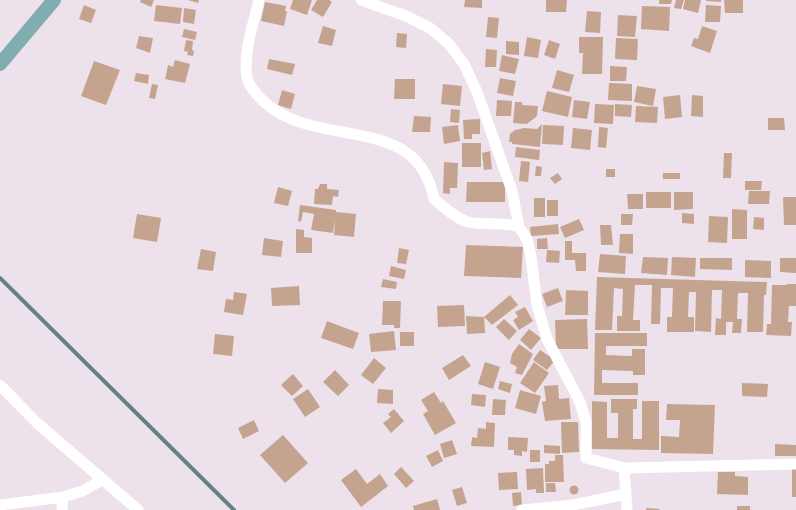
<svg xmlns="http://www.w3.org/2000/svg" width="796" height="510" viewBox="0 0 796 510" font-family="Literata,serif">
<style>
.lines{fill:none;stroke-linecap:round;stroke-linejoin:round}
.stream{stroke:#648284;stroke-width:4}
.canal{stroke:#80adaf;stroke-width:14}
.building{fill:#c5a48f}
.minor{stroke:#fff;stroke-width:11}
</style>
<rect width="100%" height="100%" fill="#ede1ec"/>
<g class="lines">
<path class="stream" d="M0 278 234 510"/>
<path class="canal" d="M0 64 54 0"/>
</g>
<path class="building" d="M141 0H154L151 7 140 2Z
M188 0H199L198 3Z
M293 0H312L307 15 290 9Z
M317 0H329L332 2 323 17 311 10Z
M465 0H482V8L464 7Z
M546 0H567L566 12H546Z
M659 0H672L671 4H659Z
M676 0H684L681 9 674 8Z
M685 0H701L698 13 683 9Z
M706 0H721V2L706 1Z
M724 0H743V13H725Z
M265 2 286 6 285 11H287L284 26 261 21Z
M84 5 96 10 91 23 79 19Z
M156 5 182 8 180 24 154 21Z
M706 5 721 6 720 22H705Z
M642 6 670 7 669 31 641 29Z
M184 8 196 10 194 24 183 22Z
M587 11 601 12 600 33 585 32Z
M618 15 637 16 635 37 617 36Z
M488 17 499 18 497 38 486 37Z
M323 26 336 30 332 46 318 43Z
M702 26 717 31 710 53 691 46 694 38 698 39Z
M184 29 197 32 195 40 182 37Z
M397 33 407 34 406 48 396 47Z
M139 36 153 38 150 53 136 48Z
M527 37 541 40 538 58 524 56Z
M579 37H603L602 74H582L583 53H579Z
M616 38 638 39 637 60 615 59Z
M186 40 193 41 192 50 194 51 193 56 187 55 188 52 184 51Z
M549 40 560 44 555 59 544 55Z
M506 41 519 42V55L506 54Z
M486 49 497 50 496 67H485Z
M502 55 519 59 515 74 499 71Z
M269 59 295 64 292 75 267 69Z
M175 60 190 64 185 83 165 79 168 65 173 67Z
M94 61 120 70 106 105 81 96Z
M610 66 627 67 626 81H610Z
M557 70 574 75 569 92 552 88Z
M136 73 149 75 148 84 134 81Z
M500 78 516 81 513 96 497 93Z
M395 79H415V99H394Z
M609 83 632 84V101L608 100Z
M152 84 158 85 155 99 149 98Z
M443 84 462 86 460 106 441 104Z
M637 86 656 89 653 106 634 102Z
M282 90 295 94 291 109 278 105Z
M547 91 572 97 568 117 542 111Z
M680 95 682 117 665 119 663 97Z
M692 95 703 96V117L691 116Z
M497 100 512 101 511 116H496Z
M574 100 590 102 587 119 572 117Z
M515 102H522V105L538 106 537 116 527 124 513 123Z
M595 104 614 105 613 124 594 123Z
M615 104 632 105 631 117 615 116Z
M636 106 658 107 657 123 635 122Z
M451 109 460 110 459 123 450 122Z
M414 116 431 117 430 132H412Z
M768 118H784L785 130H768Z
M480 119V134H472V139H464L463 120Z
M542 124 540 147 512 144V142H509L510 134 515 130 524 128 537 129Z
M458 125 460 141 444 144 442 127Z
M543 125 564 126 563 145 542 144Z
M599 127 608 128 606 148 598 147Z
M573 128 592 130 590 150 571 148Z
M462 143H481V167H462Z
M516 147 540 150 539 160 515 157Z
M490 151 492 169 484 170 482 153Z
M724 153H732L731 178H723Z
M521 161 530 162 528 182 519 181Z
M444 162 458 163 457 188H450V194L443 193Z
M536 166 542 167 541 176H535Z
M606 169H615V177H606Z
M558 173 562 179 555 184 550 178Z
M663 173H680V179H663Z
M745 181H762L761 190H745Z
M467 182H505V202H466Z
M320 184H327V189L339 190 338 197 333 196 332 205 314 204 315 189H318Z
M278 187 292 191 288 206 274 203Z
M749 191H770L769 204H748Z
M646 192H671V208H646Z
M674 192H693V209L674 210Z
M627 194H643V209H628Z
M783 197H796V225H784Z
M534 198H545V217H534Z
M547 200H558V216H547Z
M300 205 336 210V212L356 214 354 237 334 235 335 220 333 233 311 230 314 214 303 212 301 222 298 221Z
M732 209 747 210V239H732Z
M682 213 694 214V224L682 223Z
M137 214 161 218 157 242 133 238Z
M621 214H633L632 225H621Z
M709 216 728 217 727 243 708 242Z
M754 217 764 218V230L753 229Z
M579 219 584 230 565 238 560 227Z
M558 224 559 234 531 236 530 227Z
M600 225H611L613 245H601Z
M296 229 304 230V237L312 238V253H296Z
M620 234H633V254L619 253Z
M264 238 283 241 281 257 262 255Z
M547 238 548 249H537V239Z
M565 241H572V253H586V271H576L575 260H565Z
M466 245 523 247 521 278 464 276Z
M399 248 409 250 406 264 397 263Z
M201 249 216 252 213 271 197 269Z
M547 250 560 251 559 263 546 262Z
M600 254 626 256 625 274 598 272Z
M643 257 668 258 667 275 641 273Z
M672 257 696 258 695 277 671 275Z
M700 258H732V270L700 269Z
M780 258H796V273L780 272Z
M745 260 771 261V278L745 277Z
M391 266 406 270 404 279 389 276Z
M597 277 767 282 766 295H764L763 332H747L748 293H738L737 319H742L741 333H732L733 322H726V335H715L716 318 721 319 722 290H712L711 332 695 331 696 292H689L688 317H694V332H667V317H672L673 288H661L660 324H651L652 285H635L633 320H640V331H617V316H622L623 289 614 288 612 330H595Z
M383 279 397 282 396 289 381 287Z
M787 284H796V306H789L788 322H792L791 336 766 335 767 324H771L772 285H786Z
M299 286 300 305 272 306 271 288Z
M558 288 563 301 547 307 542 294Z
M566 290 588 291V315H565Z
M234 292 247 294 243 315 224 312 226 299 233 300Z
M510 295 518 305 492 325 484 317Z
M383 301H401L400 328H394V325H382Z
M464 305 465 326 438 327 437 306Z
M525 307 533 321 519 330 513 320 518 317 515 312Z
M466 316 484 317 485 333 467 334Z
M504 319 517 331 509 340 496 327Z
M587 319 588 349H556L555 320Z
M327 321 359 333 353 349 321 338Z
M529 329 541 338 531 350 520 340Z
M394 331 396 350 371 352 369 334Z
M400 332H414V346H400Z
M595 333H647V346H606V355L632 356V349H645V375H633V371L602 370V383H638V395H594Z
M215 334 234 336 232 356 213 354Z
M519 344 533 354 522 375 515 373 517 367 510 363 512 354Z
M540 350 555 360 547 370 533 360Z
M463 355 471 366 449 380 442 368Z
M374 358 386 368 373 384 361 375Z
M485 362 500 367 493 389 478 384Z
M534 362 549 373 535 393 520 383Z
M335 370 349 385 338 396 323 382Z
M293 374 303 386 292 396 281 385Z
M500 381 512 384 510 393 498 389Z
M742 383 768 384 767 397 742 396Z
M558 385 559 399 569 398 571 419 545 421 542 402 546 401 544 386Z
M308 389 320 407 305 417 293 399Z
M378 389 393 390V404L377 403Z
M520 390 541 396 536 414 515 408Z
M434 392 441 403 443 401 456 423 435 435 423 414 428 411 421 400Z
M472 394 486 395 485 407 471 405Z
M493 399 506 400 505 415H492Z
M611 399H637V409H633V439H642V401H659V450L592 449V401L607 402V438H618V413H611Z
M667 404 715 405 713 454 661 453V436L679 437 680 420H666Z
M394 409 404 421 391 433 383 423 391 417 388 414Z
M254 420 259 431 243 439 238 428Z
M486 422 495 423 494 447 471 446 472 437 477 438 478 428 486 429Z
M561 422H578L579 452 562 453Z
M283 435 308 463 285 483 260 455Z
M508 437 528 438 527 452 522 451V456L514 455V450H508Z
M452 440 457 454 444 458 440 444Z
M775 444 796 445V456H775Z
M544 445 560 446V454L544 453Z
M438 450 443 461 432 467 426 456Z
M530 450H540V462H530Z
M555 455H563L564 482H545V464H549V461H555Z
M792 465H796V497H792Z
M401 467 414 481 406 488 394 474Z
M543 468 544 493H536V489L527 490 526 469Z
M356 469 367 484 380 474 388 486 361 507 341 480Z
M517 472 518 489 499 490 498 473Z
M718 472H735V476L748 477V495L717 494Z
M546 483H555L556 492H546Z
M569.5 490a4.5 4.5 0 1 1 9 0a4.5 4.5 0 1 1-9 0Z
M462 487 467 503 457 506 452 490Z
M521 492 522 505 513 506 512 493Z
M437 499 440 510H414L413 506Z
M737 506H750V510H737Z
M646 508 660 509 659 510H646Z"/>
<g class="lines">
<path class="minor" d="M259 0C253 25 243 52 247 78 249 86 256 94 262 100 315 152 417 110 434 199 444 207 456 219 468 222 485 226 503 221 519 227
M361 0 406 16 430 28 449 44 464 64 477 92 512 191 519 227 527 239 531 257 537 305 547 339 580 402 586 422V458L624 468 796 464
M0 385 37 423 138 510
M624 468 627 510
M0 505 63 497 82 491 102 480
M62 510 63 497
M522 510 573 505 626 494"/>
</g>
</svg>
